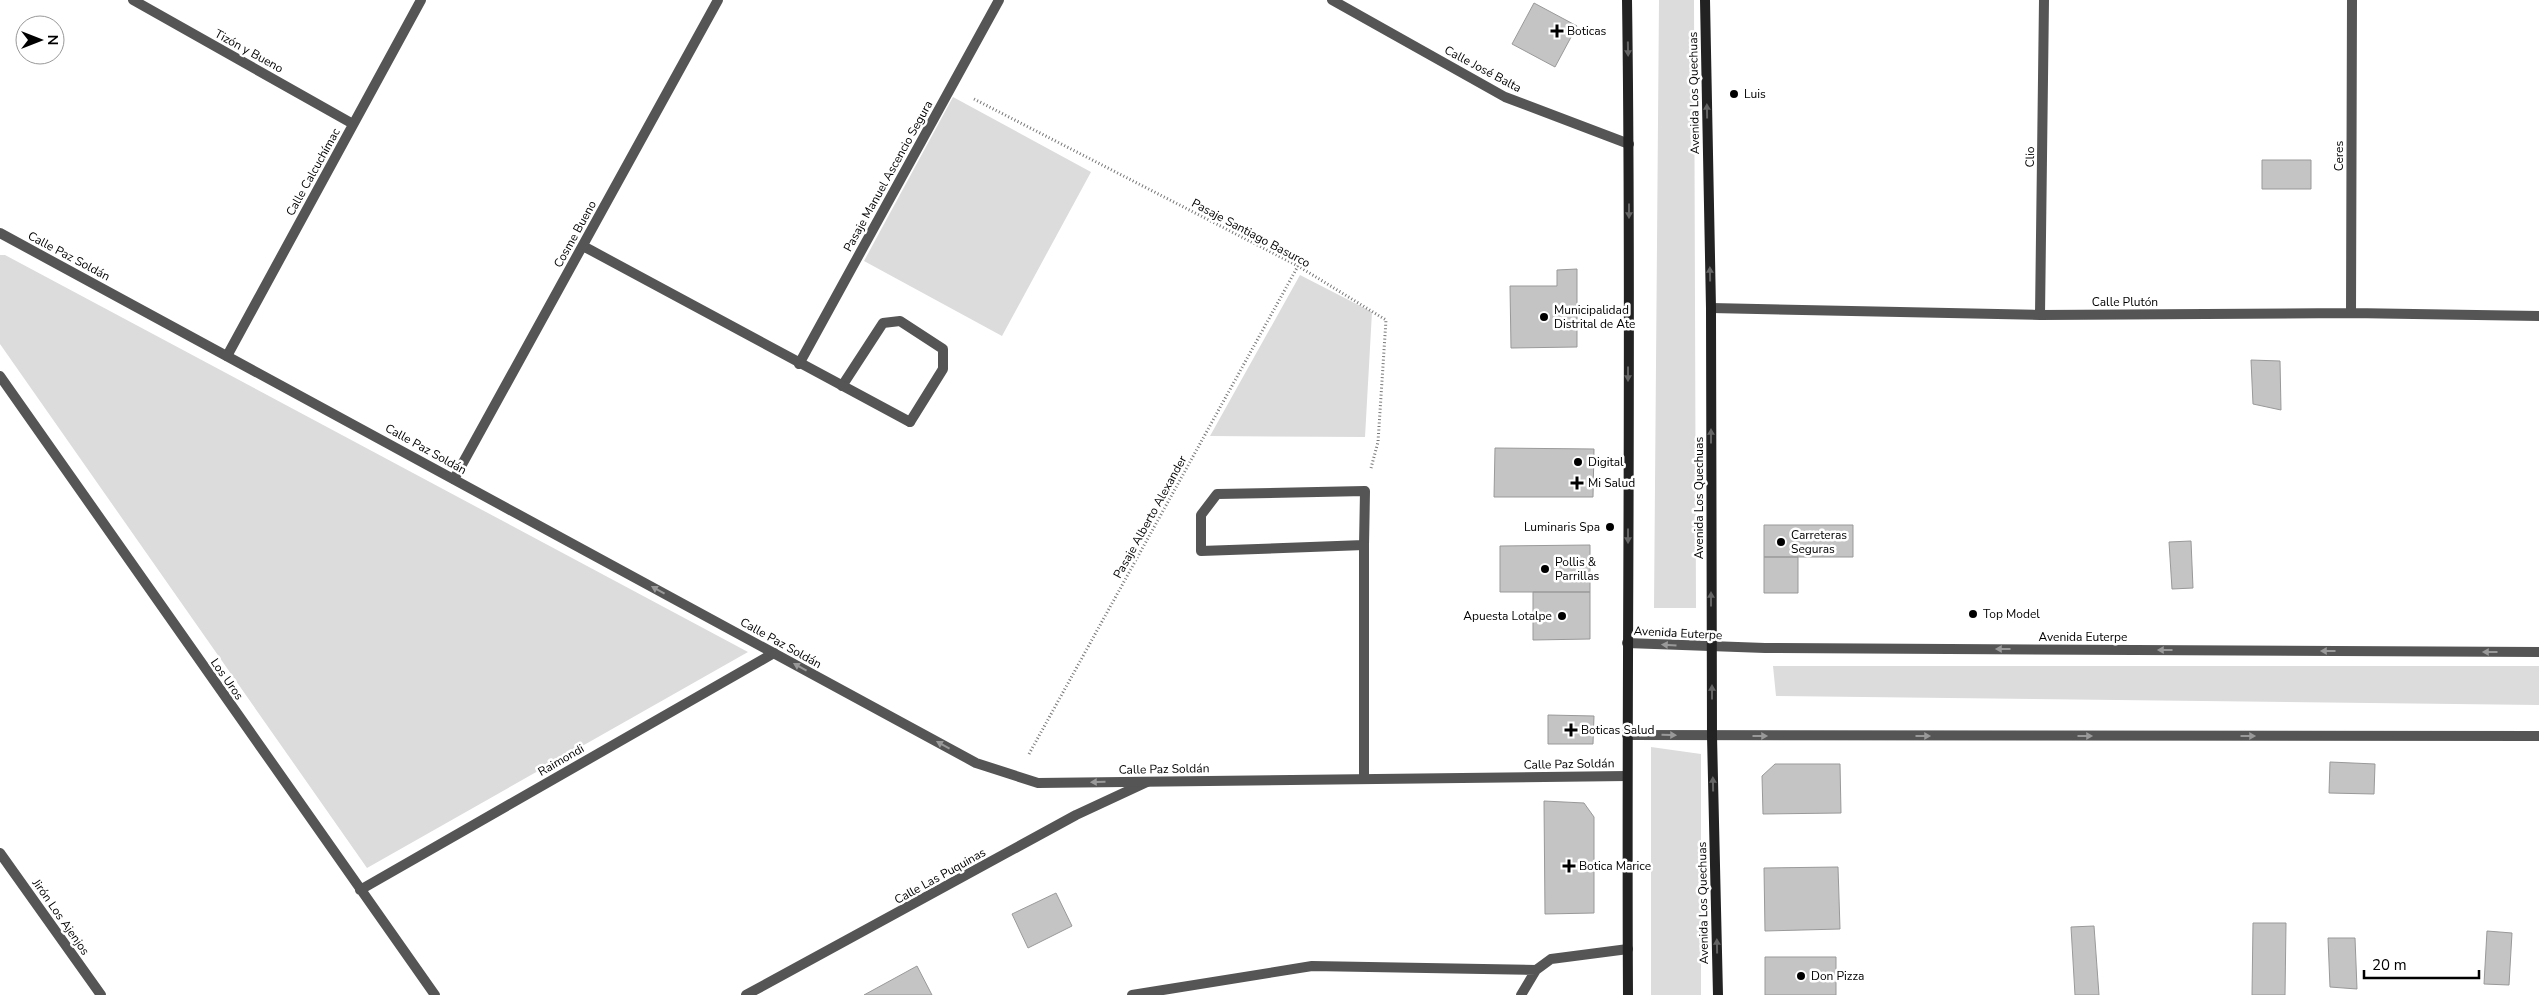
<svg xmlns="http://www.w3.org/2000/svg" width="2539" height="995" viewBox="0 0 2539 995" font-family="'Nunito Sans',sans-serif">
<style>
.green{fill:#dcdcdc}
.building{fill:#c4c4c4;stroke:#999}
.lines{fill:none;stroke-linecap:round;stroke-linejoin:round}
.path{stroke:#777;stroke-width:3;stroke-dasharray:1 2.5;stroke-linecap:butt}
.service{stroke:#555;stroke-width:10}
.pedestrian{stroke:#555;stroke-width:10}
.minor{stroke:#555;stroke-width:10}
.tertiary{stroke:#555;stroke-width:10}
.secondary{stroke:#222;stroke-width:10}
.oneway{fill:#646464}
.oneway2{fill:#999}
.poi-dot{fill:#000;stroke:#fff;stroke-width:2}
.labels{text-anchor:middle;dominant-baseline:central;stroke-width:5;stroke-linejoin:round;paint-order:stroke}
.poi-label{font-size:12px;fill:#000;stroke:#fff;text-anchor:start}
.street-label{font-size:12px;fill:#000;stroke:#fff}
</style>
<rect width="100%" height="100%" fill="#fff"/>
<path class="green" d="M1659 0H1694L1696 608H1654Z
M953 97 1091 172 1002 336 864 261Z
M0 255H5L748 652 367 868 0 344Z
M1300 275 1372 312 1365 437 1210 436Z
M1773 666H2539V705L1776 696Z
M1651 747 1701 754V995H1651Z"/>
<path class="building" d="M1534 3 1577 26 1555 67 1512 44Z
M2262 160H2311V189H2262Z
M1577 269V347L1511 348 1510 286H1557V270Z
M2251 360 2280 361 2281 410 2253 404Z
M1495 448 1594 449 1593 497H1494Z
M1764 525H1853V557H1764Z
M2191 541 2193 588 2172 589 2169 542Z
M1590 545V592H1500V546Z
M1764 557H1798V593H1764Z
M1533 592H1590V639L1533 640Z
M1548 715 1594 716 1593 744H1548Z
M2330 762 2375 764 2374 794 2329 793Z
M1775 764H1840L1841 813 1763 814 1762 776Z
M1544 801 1584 803 1594 817V913L1545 914Z
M1838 867 1840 929 1765 931 1764 868Z
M1056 893 1072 926 1028 948 1012 914Z
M2253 923H2286L2285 995H2252Z
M2094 926 2099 995H2075L2071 927Z
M2487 931 2512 933 2509 985 2484 984Z
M2328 938H2355L2357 989 2330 987Z
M1765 957H1836V995H1765Z
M917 966 932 995H864Z"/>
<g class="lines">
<path class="path" d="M974 99 1298 266 1386 320 1378 442 1371 468
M1029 754 1298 266"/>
<path class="service" d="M842 386 883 323 900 321 943 349V369L910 422
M1365 491 1364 545 1201 551V515L1217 494Z
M1132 995 1312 966 1536 970
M1521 995 1536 970 1551 959 1628 949"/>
<path class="pedestrian" d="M799 364 999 0"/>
<path class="minor" d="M133 0 353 124
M1332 0 1505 97 1629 144
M583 246 910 422
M1711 308 2040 315 2351 313 2539 316
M2351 313 2352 0
M2040 315 2044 0
M227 356 421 0
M0 376 435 995
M454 479 718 0
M1364 545V779
M0 853 101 995
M360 890 774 653
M746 995 1076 815 1147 782"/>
<path class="tertiary" d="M0 233 976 763 1038 783 1627 776
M1627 643 1765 648 2539 652
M1627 735 2539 736"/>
<path class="secondary" d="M1627 0C1632 332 1626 663 1628 995
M1705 0 1711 308 1712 736 1718 995"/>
</g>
<defs><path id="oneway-solid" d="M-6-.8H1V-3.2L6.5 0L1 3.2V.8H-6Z" transform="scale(1.25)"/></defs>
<g class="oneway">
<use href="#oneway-solid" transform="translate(1628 49) rotate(89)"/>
<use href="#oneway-solid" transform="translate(1707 111) rotate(-91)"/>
<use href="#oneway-solid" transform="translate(1629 211) rotate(90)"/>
<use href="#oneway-solid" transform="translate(1710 274) rotate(-91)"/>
<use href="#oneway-solid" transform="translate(1628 374) rotate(90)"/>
<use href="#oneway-solid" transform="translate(1711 436) rotate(-90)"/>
<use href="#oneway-solid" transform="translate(1628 536) rotate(90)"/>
<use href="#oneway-solid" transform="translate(1711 599) rotate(-90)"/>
<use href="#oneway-solid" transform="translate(1712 692) rotate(-90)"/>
<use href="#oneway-solid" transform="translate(1713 784) rotate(-91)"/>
<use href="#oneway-solid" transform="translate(1717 946) rotate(-91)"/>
</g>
<g class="oneway2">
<use href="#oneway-solid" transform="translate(658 590) rotate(-151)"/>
<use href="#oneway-solid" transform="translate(1669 645) rotate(-177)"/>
<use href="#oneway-solid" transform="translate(2003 649) rotate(-180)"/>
<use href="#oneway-solid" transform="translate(2165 650) rotate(-180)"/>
<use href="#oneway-solid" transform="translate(2328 651) rotate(-180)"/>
<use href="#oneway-solid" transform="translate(2490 652) rotate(-180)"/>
<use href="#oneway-solid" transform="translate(800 667) rotate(-151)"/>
<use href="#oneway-solid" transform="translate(1669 735) rotate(1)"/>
<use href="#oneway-solid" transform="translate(1760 736)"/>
<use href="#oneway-solid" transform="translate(1923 736)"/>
<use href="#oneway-solid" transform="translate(2085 736)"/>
<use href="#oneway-solid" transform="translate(2248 736)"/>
<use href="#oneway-solid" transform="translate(943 745) rotate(-151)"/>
<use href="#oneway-solid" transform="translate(1098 782) rotate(179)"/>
</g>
<g class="poi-dot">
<path d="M1554.5 23.5h5v5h5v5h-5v5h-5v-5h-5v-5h5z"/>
<circle cx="1734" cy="94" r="5"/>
<circle cx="1544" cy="317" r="5"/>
<circle cx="1578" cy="462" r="5"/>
<path d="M1574.5 475.5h5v5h5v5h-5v5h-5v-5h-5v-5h5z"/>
<circle cx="1610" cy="527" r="5"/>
<circle cx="1781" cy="542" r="5"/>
<circle cx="1545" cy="569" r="5"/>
<circle cx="1973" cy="614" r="5"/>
<circle cx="1562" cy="616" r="5"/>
<path d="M1568.5 722.5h5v5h5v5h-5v5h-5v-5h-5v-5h5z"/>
<path d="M1566.5 858.5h5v5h5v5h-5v5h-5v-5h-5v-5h5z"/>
<circle cx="1801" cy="976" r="5"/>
</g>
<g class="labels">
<g class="poi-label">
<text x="1567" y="31">Boticas</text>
<text x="1744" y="94">Luis</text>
<text x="1554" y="310">Municipalidad<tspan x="1554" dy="14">Distrital de Ate</tspan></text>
<text x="1588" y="462">Digital</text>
<text x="1588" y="483">Mi Salud</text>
<text x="1600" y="527" text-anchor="end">Luminaris Spa</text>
<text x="1791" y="535">Carreteras<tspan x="1791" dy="14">Seguras</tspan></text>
<text x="1555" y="562">Pollis &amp;<tspan x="1555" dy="14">Parrillas</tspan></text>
<text x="1983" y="614">Top Model</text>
<text x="1552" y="616" text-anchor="end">Apuesta Lotalpe</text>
<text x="1581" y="730">Boticas Salud</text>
<text x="1579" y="866">Botica Marice</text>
<text x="1811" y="976">Don Pizza</text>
</g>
<g class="street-label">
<text transform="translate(249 51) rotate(29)">Tizón y Bueno</text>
<text transform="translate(1483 69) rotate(28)">Calle José Balta</text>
<text transform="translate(1694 93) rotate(-91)">Avenida Los Quechuas</text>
<text transform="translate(2339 156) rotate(-90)">Ceres</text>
<text transform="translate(2030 157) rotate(-89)">Clio</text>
<text transform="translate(313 172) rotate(-61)">Calle Calcuchímac</text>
<text transform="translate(888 176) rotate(-61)">Pasaje Manuel Ascencio Segura</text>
<text transform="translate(1251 233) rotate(28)">Pasaje Santiago Basurco</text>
<text transform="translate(575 234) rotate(-61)">Cosme Bueno</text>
<text transform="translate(69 256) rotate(28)">Calle Paz Soldán</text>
<text x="2125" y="302">Calle Plutón</text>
<text transform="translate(426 449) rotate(29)">Calle Paz Soldán</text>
<text transform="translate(1699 498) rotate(-90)">Avenida Los Quechuas</text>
<text transform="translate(1150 517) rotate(-61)">Pasaje Alberto Alexander</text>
<text transform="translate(1678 633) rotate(3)">Avenida Euterpe</text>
<text x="2083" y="637">Avenida Euterpe</text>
<text transform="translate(781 643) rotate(29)">Calle Paz Soldán</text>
<text transform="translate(227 679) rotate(55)">Los Uros</text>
<text transform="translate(561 760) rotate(-30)">Raimondi</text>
<text transform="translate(1569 764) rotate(-1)">Calle Paz Soldán</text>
<text transform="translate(1164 769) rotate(-1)">Calle Paz Soldán</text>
<text transform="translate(940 876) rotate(-29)">Calle Las Puquinas</text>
<text transform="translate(1703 903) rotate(-91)">Avenida Los Quechuas</text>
<text transform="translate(61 917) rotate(55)">Jirón Los Ajenjos</text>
</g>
</g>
<g transform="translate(40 40) rotate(90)"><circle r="24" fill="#ffffff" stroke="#999999"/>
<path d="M0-4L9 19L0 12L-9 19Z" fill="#000000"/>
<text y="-8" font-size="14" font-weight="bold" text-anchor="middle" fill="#000000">N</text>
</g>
<path d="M2364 970v8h115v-8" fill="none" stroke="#000000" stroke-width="2.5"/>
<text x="2372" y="970" font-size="15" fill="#000000" stroke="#ffffff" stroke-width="4" paint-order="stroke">20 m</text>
</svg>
